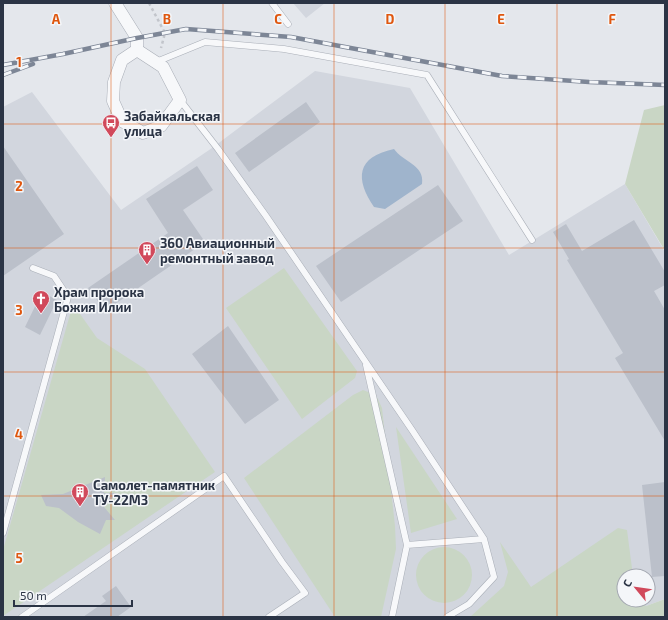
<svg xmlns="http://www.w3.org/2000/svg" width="668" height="620" viewBox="0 0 668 620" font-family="'Exo 2',sans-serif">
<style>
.built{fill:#d2d6de;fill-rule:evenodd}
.green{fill:#c9d6c5}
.water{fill:#9fb4cc}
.building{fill:#bbc0ca}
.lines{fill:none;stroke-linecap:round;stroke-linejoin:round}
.lane-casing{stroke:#a9aeb7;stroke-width:7}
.street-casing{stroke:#a9aeb7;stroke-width:13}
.path{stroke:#c2c5cb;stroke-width:2.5;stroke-dasharray:3 3;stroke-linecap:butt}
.lane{stroke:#f7f8fa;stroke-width:6}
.street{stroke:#f7f8fa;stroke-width:12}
.rail-casing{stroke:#7d8696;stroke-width:4.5}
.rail{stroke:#f4f6f9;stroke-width:3;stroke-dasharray:9;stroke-linecap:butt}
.grid{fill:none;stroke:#df570f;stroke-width:1;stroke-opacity:0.55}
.labels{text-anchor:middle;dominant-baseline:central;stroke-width:3;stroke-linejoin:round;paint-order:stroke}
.poi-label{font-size:13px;font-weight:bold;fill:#2b3445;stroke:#f4f6f9;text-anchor:start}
.grid-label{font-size:13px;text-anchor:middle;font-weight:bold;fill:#df570f;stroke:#f4f6f9;stroke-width:3;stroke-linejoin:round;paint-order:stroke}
</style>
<rect width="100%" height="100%" fill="#e4e7ec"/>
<path class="built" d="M293 3H325L306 18Z
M315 71 410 88 509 255 625 184 665 252V599L646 606 647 617H3V107L32 92 121 210 212 148ZM624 576H648V600H624Z"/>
<path class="green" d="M665 105V251L625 184 644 110Z
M284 268 357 371 355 378 302 419 226 308Z
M73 304 97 338 145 369 215 472 3 616V550Z
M363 390 376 395 382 408 395 526 396 549 381 617H335L244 478 353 395Z
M396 427 457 519 411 533Z
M618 528 627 530 633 576H624V600H638L646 606 665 599V617H470L504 586 508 572 500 542 531 587Z
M416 575a28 28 0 1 1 56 0a28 28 0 1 1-56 0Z"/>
<path class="water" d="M394 149C403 162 425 165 422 184L385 209 374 207C355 179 356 157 394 149Z"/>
<path class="building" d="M306 102 320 122 249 172 235 153Z
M3 146 64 234 3 276Z
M197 166 213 190 183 210 205 242 105 311 88 288 168 233 146 199Z
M438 185 463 221 341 302 316 266Z
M634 220 665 272V285L654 291 665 310V441L615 358 623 353 567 260 569 259 553 232 566 224 582 251Z
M42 292 57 300 40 335 25 327Z
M228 326 279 400 245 424 192 354Z
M105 477 104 493H117L104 507 115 520H106L100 534 78 522 59 508 46 506 41 495 63 494Z
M665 482V576L652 577 642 485Z
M116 586 131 607 117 617H83L106 601 102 596Z"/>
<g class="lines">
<defs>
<path id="lane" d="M272 3 288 24
M156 62 205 42 284 49 427 75 532 240
M180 100 218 149 266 216 412 430 484 539 494 577 469 604 447 617
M366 365 407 545 392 617
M3 533 68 297 54 276 33 268
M407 545 484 539
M22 617 224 476 282 562 305 593 269 617"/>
<path id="street" d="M115 3 137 38V50
M137 50 163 67 180 100 161 126 143 133 122 121 113 101 114 82 122 60Z"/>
</defs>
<use href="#lane" class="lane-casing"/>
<use href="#street" class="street-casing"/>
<path class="path" d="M149 3 165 33 161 48"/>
<use href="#lane" class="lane"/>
<use href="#street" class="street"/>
<defs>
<path id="rail" d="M3 65 63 54 137 38 186 29 291 37 502 76 589 82 665 85
M3 75 33 64"/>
</defs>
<use href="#rail" class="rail-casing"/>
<use href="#rail" class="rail"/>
</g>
<path class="grid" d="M111 3V617M223 3V617M334 3V617M445 3V617M557 3V617M3 124H665M3 248H665M3 372H665M3 496H665"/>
<defs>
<symbol id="bus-pin" viewBox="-11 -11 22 30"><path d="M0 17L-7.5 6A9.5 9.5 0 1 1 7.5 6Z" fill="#d1495b" stroke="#f4f6f9"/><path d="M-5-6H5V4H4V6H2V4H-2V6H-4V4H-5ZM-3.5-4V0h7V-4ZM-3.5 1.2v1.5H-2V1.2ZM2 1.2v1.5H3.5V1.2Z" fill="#fff"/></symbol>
<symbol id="building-pin" viewBox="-11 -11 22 30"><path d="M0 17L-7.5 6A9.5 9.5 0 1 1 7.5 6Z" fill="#d1495b" stroke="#f4f6f9"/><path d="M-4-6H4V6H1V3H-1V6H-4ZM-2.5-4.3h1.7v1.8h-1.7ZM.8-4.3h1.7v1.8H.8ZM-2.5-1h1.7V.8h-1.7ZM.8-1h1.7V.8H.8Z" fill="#fff"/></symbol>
<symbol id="church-pin" viewBox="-11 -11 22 30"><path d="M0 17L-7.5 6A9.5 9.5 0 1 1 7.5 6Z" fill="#d1495b" stroke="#f4f6f9"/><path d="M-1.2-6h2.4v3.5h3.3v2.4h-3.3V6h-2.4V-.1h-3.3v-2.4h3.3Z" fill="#fff"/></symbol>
</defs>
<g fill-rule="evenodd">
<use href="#bus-pin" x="101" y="113" width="20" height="27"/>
<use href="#building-pin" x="137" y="240" width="20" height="27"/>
<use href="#church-pin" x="31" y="289" width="20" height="27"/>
<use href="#building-pin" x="70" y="482" width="20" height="27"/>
</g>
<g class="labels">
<g class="poi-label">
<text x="124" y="116">Забайкальская<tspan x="124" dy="15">улица</tspan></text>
<text x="160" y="243">360 Авиационный<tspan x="160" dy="15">ремонтный завод</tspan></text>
<text x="54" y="292">Храм пророка<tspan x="54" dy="15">Божия Илии</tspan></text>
<text x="93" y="485">Самолет-памятник<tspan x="93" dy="15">ТУ-22М3</tspan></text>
</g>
</g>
<g class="grid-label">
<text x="56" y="24">A</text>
<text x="167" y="24">B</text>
<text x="278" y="24">C</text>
<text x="390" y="24">D</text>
<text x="501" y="24">E</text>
<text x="612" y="24">F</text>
<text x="19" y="67">1</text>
<text x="19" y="191">2</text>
<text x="19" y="315">3</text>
<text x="19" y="439">4</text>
<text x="19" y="563">5</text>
</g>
<rect width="668" height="620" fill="none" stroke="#2b3445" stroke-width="8"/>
<g transform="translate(636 588) rotate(299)"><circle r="19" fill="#f4f6f9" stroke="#a4a8b1"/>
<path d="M0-3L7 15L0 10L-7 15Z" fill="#d1495b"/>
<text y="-6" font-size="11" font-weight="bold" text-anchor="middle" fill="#2b3445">С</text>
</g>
<path d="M14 600v6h118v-6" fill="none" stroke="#2b3445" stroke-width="2"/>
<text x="20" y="600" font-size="12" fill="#2b3445" stroke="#f4f6f9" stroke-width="3" paint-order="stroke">50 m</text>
</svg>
